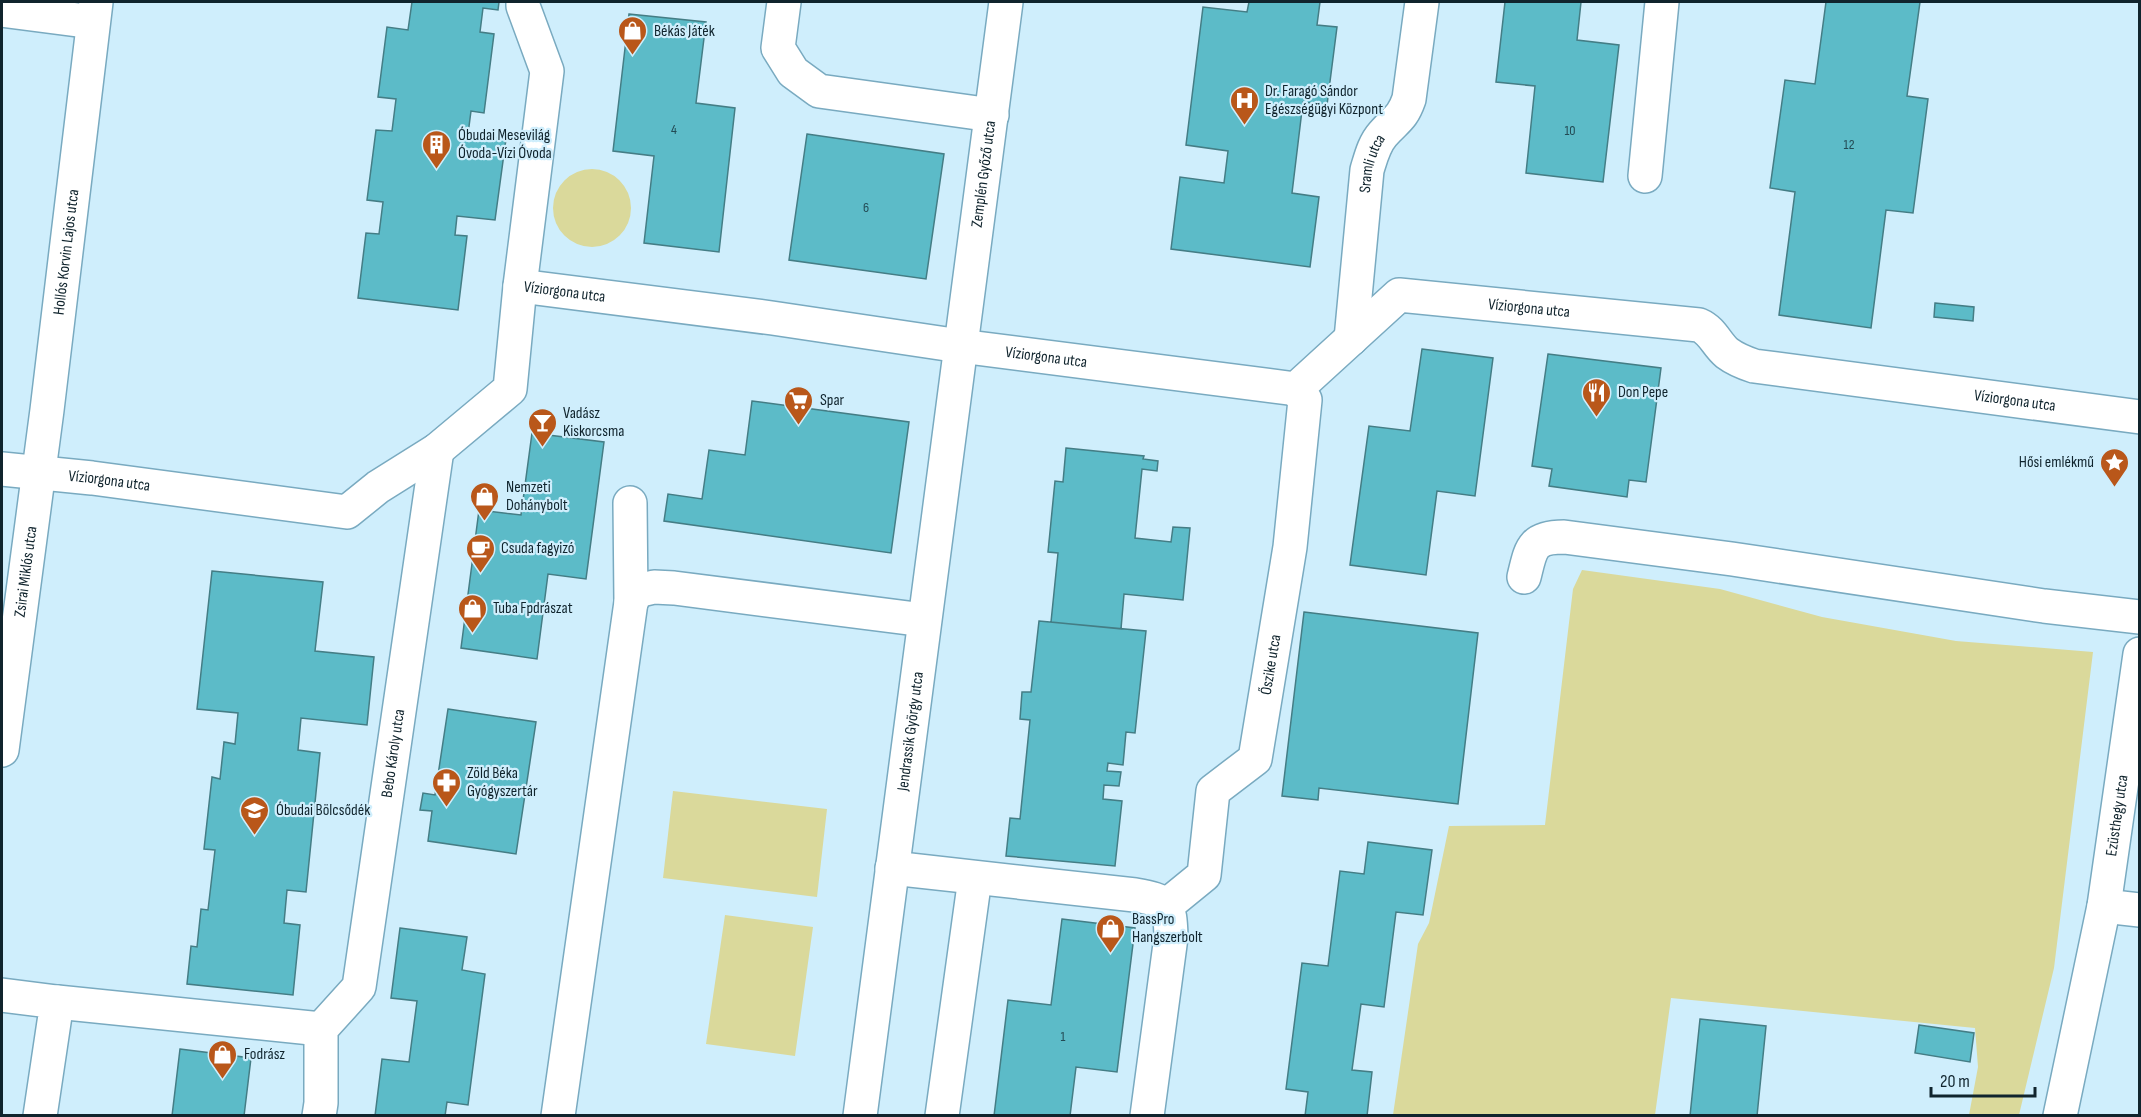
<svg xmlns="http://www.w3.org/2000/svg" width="2141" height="1117" viewBox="0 0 2141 1117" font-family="'Sofia Sans Condensed',sans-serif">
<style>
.green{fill:#dad99b}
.building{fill:#5cbbc8;stroke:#447d85;stroke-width:1.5}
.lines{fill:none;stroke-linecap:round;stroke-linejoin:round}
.minor-casing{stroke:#79aac0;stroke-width:36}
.minor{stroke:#fff;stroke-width:33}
.labels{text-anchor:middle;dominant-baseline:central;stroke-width:4.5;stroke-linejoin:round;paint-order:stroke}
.number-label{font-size:14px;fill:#234a54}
.poi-label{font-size:16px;fill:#10242d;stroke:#cfeefc;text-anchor:start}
.street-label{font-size:16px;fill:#10242d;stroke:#cfeefc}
</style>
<rect width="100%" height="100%" fill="#cfeefc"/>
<path class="green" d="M553 208a39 39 0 1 1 78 0a39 39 0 1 1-78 0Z
M1582 570 1720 589 1822 617 1956 641 2093 652 2054 968 2019 1115H1969L1978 1067 1975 1028 1671 998 1655 1115H1393L1418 944 1429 923 1449 826 1545 825 1573 589Z
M673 791 827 809 817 897 663 878Z
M725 915 813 927 795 1056 706 1044Z"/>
<path class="building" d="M412 2H499L498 10 483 8 480 32 494 34 484 113 471 111 468 134 506 139 495 220 457 216 455 235 467 236 458 310 358 298 366 233 379 234 383 202 367 200 376 130 392 131 396 99 378 97 387 27 408 30Z
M1249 2H1320L1317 25 1337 27 1327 105 1303 102 1292 193 1319 197 1310 267 1171 249 1180 177 1224 183 1228 151 1186 145 1203 7 1247 12Z
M1505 2H1581L1577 40 1619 45 1603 182 1526 173 1535 86 1496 82Z
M1826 2H1920L1907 96 1928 99 1913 213 1886 210 1871 328 1779 315 1795 192 1770 188 1785 80 1815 84Z
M629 14 706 22 696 103 735 108 719 252 644 243 654 156 613 151Z
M807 134 944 154 926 279 789 260Z
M1935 303 1974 307 1973 321 1934 317Z
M1422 349 1493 358 1475 496 1437 491 1426 575 1350 565 1369 426 1410 431Z
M1548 354 1661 368 1646 482 1629 480 1627 497 1549 486 1552 469 1532 466Z
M752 401 909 422 891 553 664 521 668 494 702 499 709 450 745 455Z
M532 433 604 442 586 579 548 574 537 659 461 648 479 510 521 515Z
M1066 448 1144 456 1143 459 1158 461 1157 471 1142 469 1135 538 1171 542 1173 527 1190 528 1183 600 1124 594 1121 629 1051 622 1058 553 1048 552 1055 481 1063 482Z
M212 571 323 582 315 651 374 657 367 725 301 718 298 750 320 753 306 892 287 890 284 923 300 925 293 995 187 984 191 946 197 947 201 909 208 910 215 850 204 849 212 777 220 779 224 742 235 744 238 713 197 709Z
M1304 612 1478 633 1458 804 1319 788 1318 800 1282 796Z
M1039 621 1146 631 1135 733 1126 732 1123 765 1108 763 1107 771 1121 772 1119 786 1104 785 1103 799 1122 801 1115 866 1006 856 1010 818 1020 819 1030 720 1020 719 1022 692H1031Z
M448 709 536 722 516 854 428 841 432 811 420 810 423 793 435 795Z
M1368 842 1432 850 1423 915 1396 912 1384 1007 1361 1004 1352 1070 1372 1072 1367 1116H1305L1308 1092 1286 1089 1302 963 1328 966 1340 871 1364 874Z
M1062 919 1135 928 1117 1072 1076 1067 1070 1116H994L1008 1000 1051 1005Z
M400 928 467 937 462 970 485 974 468 1105 447 1102 445 1116H375L382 1059 409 1062 417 1001 391 998Z
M1700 1019 1766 1026 1757 1116H1690Z
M1919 1025 1974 1033 1970 1062 1915 1053Z
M180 1049 251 1058 244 1116H172Z"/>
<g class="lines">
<defs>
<g id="minor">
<path d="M784 2 778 48 793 72 819 91 992 115"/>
<path d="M2 10 93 22"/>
<path d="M1645 176 1662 2"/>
<path id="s1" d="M520 286 772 318 960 346 1296 389 1399 295 1699 325C1713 331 1716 344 1727 353 1735 359 1745 363 1754 366L2140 417"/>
<path id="s2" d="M1351 339 1367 170C1371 157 1374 144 1383 134 1396 119 1402 119 1409 99L1422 2"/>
<path id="s3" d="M2 469 92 478 347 512 378 487 437 450 510 389 520 286 547 71 523 6V2"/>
<path d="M1524 577C1531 549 1531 537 1564 537L1732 559 2044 606 2140 617"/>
<path d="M631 602 637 591 654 587 674 588 924 620"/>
<path id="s4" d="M2 750 47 410 96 2"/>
<path d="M892 868 1135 895C1168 901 1170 903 1171 937L1147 1116"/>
<path id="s5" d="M1166 906 1204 875 1213 791 1255 759 1290 547 1305 400 1296 389"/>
<path d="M2104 906 2140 910"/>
<path d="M2 995 57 1002 40 1116"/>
<path d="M57 1002 321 1029"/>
<path id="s6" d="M319 1116 321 1103V1029L359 987 437 450"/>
<path d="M558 1116 631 602 630 503"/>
<path id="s7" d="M860 1116 1006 2"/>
<path d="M942 1116 975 878"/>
<path id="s8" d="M2060 1116 2104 906 2140 654"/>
</g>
</defs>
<use href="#minor" class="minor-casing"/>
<use href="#minor" class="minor"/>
</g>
<defs>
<symbol id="shop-pin" viewBox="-11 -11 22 30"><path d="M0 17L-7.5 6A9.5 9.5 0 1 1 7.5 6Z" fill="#b9571a" stroke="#cfeefc"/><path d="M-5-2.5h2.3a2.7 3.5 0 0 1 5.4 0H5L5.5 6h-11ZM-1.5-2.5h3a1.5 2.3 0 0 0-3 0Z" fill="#fff"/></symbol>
<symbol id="hospital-pin" viewBox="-11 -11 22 30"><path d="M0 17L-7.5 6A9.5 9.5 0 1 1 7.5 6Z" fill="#b9571a" stroke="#cfeefc"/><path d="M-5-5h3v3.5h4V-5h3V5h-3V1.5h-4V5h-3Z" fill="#fff"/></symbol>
<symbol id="building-pin" viewBox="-11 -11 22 30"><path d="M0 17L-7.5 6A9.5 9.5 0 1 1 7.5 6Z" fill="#b9571a" stroke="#cfeefc"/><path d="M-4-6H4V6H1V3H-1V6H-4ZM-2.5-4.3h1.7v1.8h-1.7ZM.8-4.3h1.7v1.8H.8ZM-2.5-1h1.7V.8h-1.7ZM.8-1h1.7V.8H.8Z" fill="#fff"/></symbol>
<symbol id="restaurant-pin" viewBox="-11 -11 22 30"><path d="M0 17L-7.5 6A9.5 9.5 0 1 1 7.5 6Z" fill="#b9571a" stroke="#cfeefc"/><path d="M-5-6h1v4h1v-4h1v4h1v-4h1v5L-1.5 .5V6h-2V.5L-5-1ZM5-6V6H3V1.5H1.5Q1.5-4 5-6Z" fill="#fff"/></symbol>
<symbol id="supermarket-pin" viewBox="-11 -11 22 30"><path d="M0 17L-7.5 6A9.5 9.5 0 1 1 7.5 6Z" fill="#b9571a" stroke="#cfeefc"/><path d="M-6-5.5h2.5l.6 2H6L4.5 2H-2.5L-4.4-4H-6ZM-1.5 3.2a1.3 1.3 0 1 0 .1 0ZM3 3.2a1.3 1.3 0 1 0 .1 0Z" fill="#fff"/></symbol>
<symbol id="bar-pin" viewBox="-11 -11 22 30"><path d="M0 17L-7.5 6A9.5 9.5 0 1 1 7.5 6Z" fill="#b9571a" stroke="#cfeefc"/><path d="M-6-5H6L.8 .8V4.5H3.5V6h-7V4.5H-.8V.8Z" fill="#fff"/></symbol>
<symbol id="sight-pin" viewBox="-11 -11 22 30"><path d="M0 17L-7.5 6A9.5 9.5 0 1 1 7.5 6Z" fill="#b9571a" stroke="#cfeefc"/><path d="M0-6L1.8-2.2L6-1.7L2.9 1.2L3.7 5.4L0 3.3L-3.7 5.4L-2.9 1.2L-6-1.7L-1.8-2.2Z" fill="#fff"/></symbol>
<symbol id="cafe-pin" viewBox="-11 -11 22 30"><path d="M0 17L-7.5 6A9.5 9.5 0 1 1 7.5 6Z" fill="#b9571a" stroke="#cfeefc"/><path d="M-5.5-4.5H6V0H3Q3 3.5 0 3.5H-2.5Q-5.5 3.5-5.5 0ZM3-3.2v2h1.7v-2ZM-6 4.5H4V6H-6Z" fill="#fff"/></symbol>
<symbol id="pharmacy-pin" viewBox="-11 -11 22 30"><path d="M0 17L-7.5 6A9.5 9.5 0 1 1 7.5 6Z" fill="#b9571a" stroke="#cfeefc"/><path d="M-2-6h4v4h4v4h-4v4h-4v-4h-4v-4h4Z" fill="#fff"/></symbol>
<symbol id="school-pin" viewBox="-11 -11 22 30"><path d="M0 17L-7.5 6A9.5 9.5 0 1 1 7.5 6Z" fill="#b9571a" stroke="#cfeefc"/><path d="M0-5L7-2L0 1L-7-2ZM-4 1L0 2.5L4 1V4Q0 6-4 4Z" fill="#fff"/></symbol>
</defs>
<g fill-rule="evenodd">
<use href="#shop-pin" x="616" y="14" width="33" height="45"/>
<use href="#hospital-pin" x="1228" y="84" width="33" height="45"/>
<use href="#building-pin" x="420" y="128" width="33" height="45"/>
<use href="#restaurant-pin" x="1580" y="376" width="33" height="45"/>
<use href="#supermarket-pin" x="782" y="384" width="33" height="45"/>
<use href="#bar-pin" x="526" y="406" width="33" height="45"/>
<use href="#sight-pin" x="2098" y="446" width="33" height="45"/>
<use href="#shop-pin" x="468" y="480" width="33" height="45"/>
<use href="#cafe-pin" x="464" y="532" width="33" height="45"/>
<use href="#shop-pin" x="456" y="592" width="33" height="45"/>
<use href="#pharmacy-pin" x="430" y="766" width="33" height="45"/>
<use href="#school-pin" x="238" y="794" width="33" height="45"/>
<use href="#shop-pin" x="1094" y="912" width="33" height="45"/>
<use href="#shop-pin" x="206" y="1038" width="33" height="45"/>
</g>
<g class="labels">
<g class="number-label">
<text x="674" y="129">4</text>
<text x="1570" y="130">10</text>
<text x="1849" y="144">12</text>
<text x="866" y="207">6</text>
<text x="1063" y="1036">1</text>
</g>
<g class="poi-label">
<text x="654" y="31">Békás Játék</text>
<text x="1265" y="91">Dr. Faragó Sándor<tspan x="1265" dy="18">Egészségügyi Központ</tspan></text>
<text x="458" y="135">Óbudai Mesevilág<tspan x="458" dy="18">Óvoda-Vízi Óvoda</tspan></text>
<text x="1618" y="392">Don Pepe</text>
<text x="820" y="400">Spar</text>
<text x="563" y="413">Vadász<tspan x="563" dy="18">Kiskorcsma</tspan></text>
<text x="2094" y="462" text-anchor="end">Hősi emlékmű</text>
<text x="506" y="487">Nemzeti<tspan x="506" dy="18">Dohánybolt</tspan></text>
<text x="501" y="548">Csuda fagyizó</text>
<text x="493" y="608">Tuba Fpdrászat</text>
<text x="467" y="773">Zöld Béka<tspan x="467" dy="18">Gyógyszertár</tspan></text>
<text x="276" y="810">Óbudai Bölcsődék</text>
<text x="1132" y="919">BassPro<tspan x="1132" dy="18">Hangszerbolt</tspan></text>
<text x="244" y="1054">Fodrász</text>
</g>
<g class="street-label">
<text stroke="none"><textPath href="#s2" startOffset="177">Sramli utca</textPath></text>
<text stroke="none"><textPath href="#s7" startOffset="950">Zemplén Győző utca</textPath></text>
<text stroke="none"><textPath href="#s4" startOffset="502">Hollós Korvin Lajos utca</textPath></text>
<text stroke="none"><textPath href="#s1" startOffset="45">Víziorgona utca</textPath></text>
<text stroke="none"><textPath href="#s1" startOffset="1053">Víziorgona utca</textPath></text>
<text stroke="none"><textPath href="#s1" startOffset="531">Víziorgona utca</textPath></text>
<text stroke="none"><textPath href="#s1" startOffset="1557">Víziorgona utca</textPath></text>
<text stroke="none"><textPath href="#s3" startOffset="108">Víziorgona utca</textPath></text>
<text stroke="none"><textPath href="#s4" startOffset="180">Zsirai Miklós utca</textPath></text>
<text stroke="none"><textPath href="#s5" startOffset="282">Őszike utca</textPath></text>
<text stroke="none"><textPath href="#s7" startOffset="388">Jendrassik György utca</textPath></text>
<text stroke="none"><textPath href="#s6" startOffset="380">Bebo Károly utca</textPath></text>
<text stroke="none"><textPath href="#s8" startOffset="306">Ezüsthegy utca</textPath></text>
</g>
</g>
<rect width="2141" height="1117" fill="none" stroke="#10242d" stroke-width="6"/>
<path d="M1931 1087v9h104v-9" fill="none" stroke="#10242d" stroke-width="3"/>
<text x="1940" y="1087" font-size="18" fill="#10242d" stroke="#cfeefc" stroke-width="4.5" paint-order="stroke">20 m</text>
</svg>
